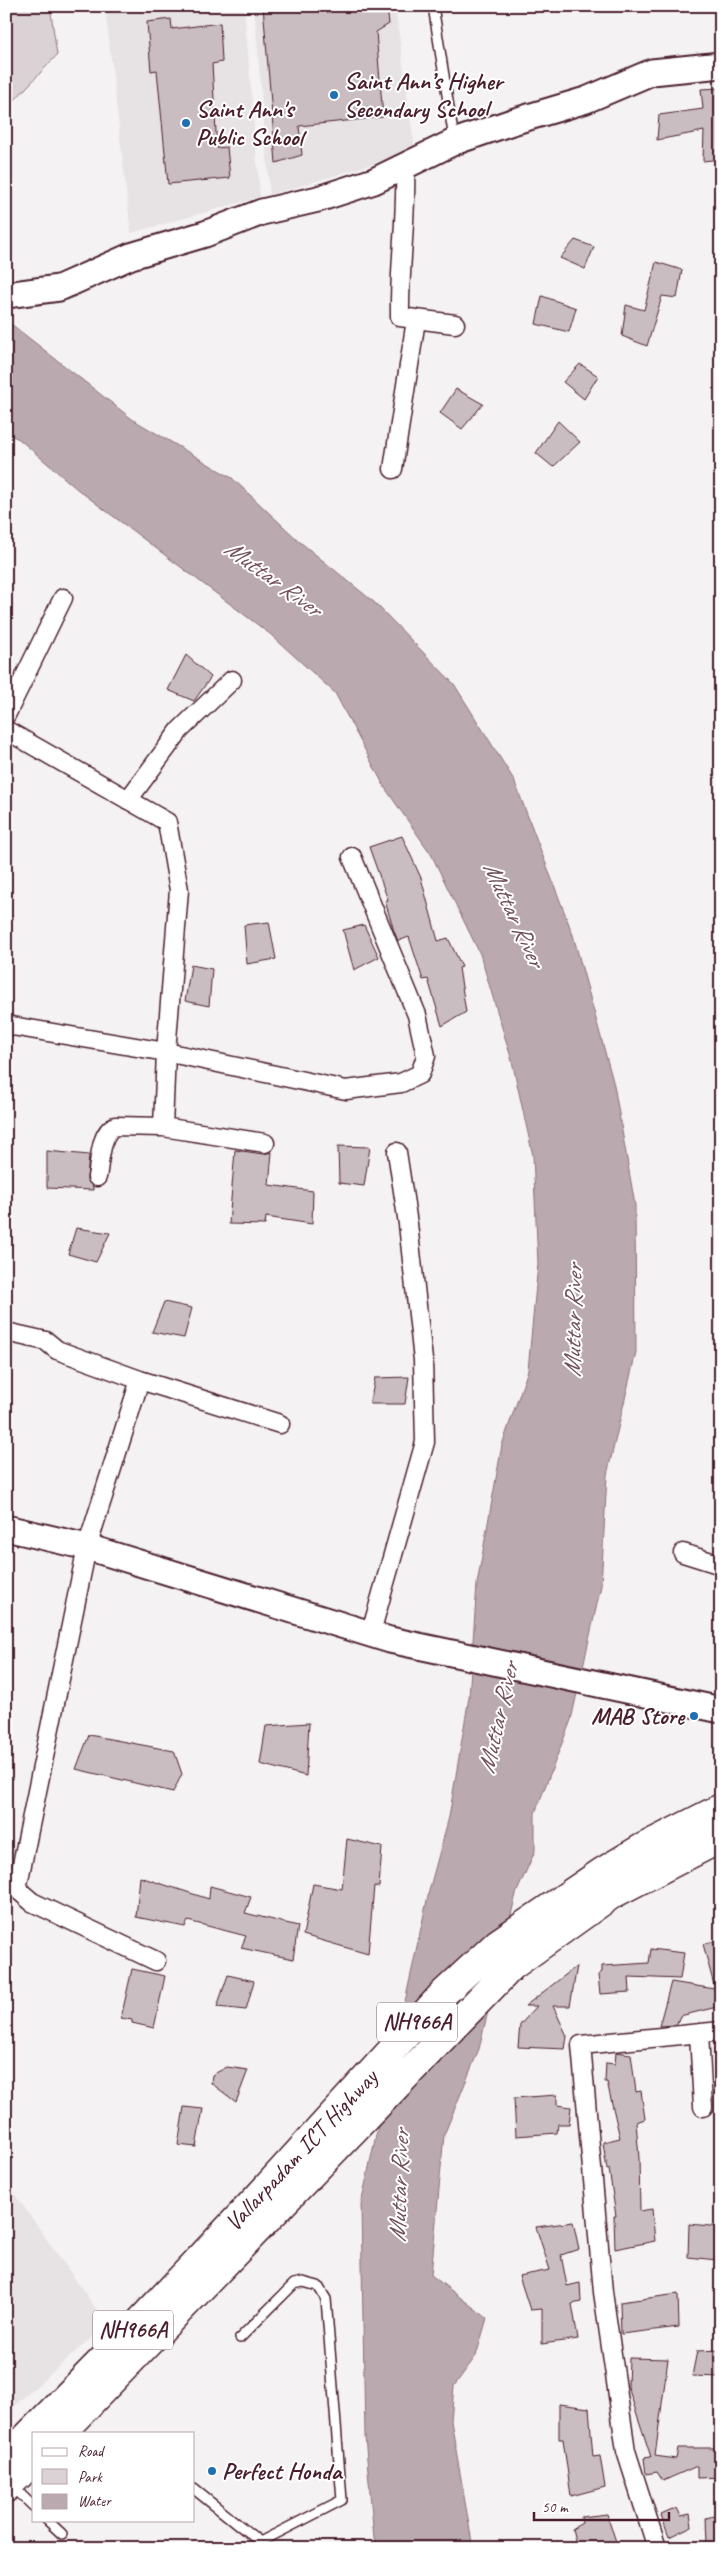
<svg xmlns="http://www.w3.org/2000/svg" width="727" height="2554" viewBox="0 0 727 2554" font-family="Caveat,sans-serif">
<style>
.built{fill:#e7e2e3}
.green{fill:#dbd2d5;stroke:#927880}
.water{fill:#baa9ae;stroke:#8d727a}
.building{fill:#cabdc1;stroke:#4a1f2b}
.lines{fill:none;stroke-linecap:round;stroke-linejoin:round}
.lane-casing{stroke:#4a1f2b;stroke-width:12}
.street-casing{stroke:#4a1f2b;stroke-width:21}
.secondary-casing{stroke:#4a1f2b;stroke-width:29}
.highway-casing{stroke:#4a1f2b;stroke-width:31}
.lane{stroke:#fff;stroke-width:9}
.street{stroke:#fff;stroke-width:18}
.secondary{stroke:#fff;stroke-width:25}
.highway{stroke:#fff;stroke-width:28}
.poi-dot{fill:#1f6fb2;stroke:#fff;stroke-width:2}
.labels{text-anchor:middle;dominant-baseline:central;stroke-width:4;stroke-linejoin:round;paint-order:stroke}
.shield{fill:#fff;stroke:#80626b;stroke-width:1}
.shield-label{font-size:22px;font-weight:bold;fill:#4a1f2b}
.poi-label{font-size:24px;font-weight:bold;fill:#4a1f2b;stroke:#fff;text-anchor:start}
.street-label{font-size:24px;fill:#4a1f2b;stroke:#fff}
.water-label{font-size:25px;font-style:italic;fill:#714f59;stroke:#fff}
</style>
<rect width="100%" height="100%" fill="#f4f2f2"/>
<filter id="ink" filterUnits="userSpaceOnUse"><feTurbulence type="fractalNoise" baseFrequency=".02" numOctaves="2"/><feDisplacementMap in="SourceGraphic" scale="10" xChannelSelector="R" yChannelSelector="G"/><feConvolveMatrix kernelMatrix="1 2 1 2 8 2 1 2 1" color-interpolation-filters="sRGB"/></filter>
<g filter="url(#ink)">
<path class="built" d="M105 6H244L260 197 131 233Z
M254 6H395L415 151 270 195Z
M6 2170 16 2196 107 2324 6 2413Z"/>
<path class="green" d="M6 6H50L57 55 10 105 6 106Z"/>
<path class="water" d="M6 320 132 419 232 478 300 542 375 603 454 684 514 780 573 935 614 1085 635 1205 636 1352 607 1475 601 1586 571 1720 535 1813V1851L516 1894 479 2049 444 2135 431 2275 487 2318 476 2356 454 2386 451 2421 473 2548H379L374 2538 365 2437 361 2204 429 1891 449 1817 469 1697 477 1584 502 1445 528 1370 538 1264 533 1156 512 1061 480 954 431 854 385 788 335 693 270 634 77 489 19 439 6 433Z"/>
<path class="building" d="M263 6H387L389 24 376 32 383 117 299 126 302 155 276 163Z
M171 19 172 29 220 23 222 62 212 64 214 99 217 148 227 147 230 178 168 184 157 70 151 71 147 22Z
M721 88V159L703 161 704 131 657 140 659 115 703 109 701 89Z
M575 240 594 247 585 269 560 258Z
M656 262 682 270 677 298 662 296 647 346 622 336 626 305 644 310Z
M542 296 576 308 569 332 536 324Z
M580 364 598 376 584 399 563 382Z
M456 389 483 404 462 429 440 413Z
M558 421 580 442 553 467 536 453Z
M186 655 211 677 194 701 168 690Z
M402 836 421 878 438 941 448 938 462 967 459 968 466 1012 442 1026 428 979 423 980 409 937 398 941 394 931 385 901 388 900 369 847Z
M269 922 276 959 247 964 244 925Z
M364 925 379 957 354 970 343 930Z
M191 965 212 969 209 1006 185 1001Z
M338 1146 370 1147 364 1186 339 1183Z
M235 1150 263 1154 272 1152 269 1185 313 1191 312 1224 266 1217 265 1225 229 1224Z
M47 1151 89 1155 87 1180 93 1187V1190L47 1188Z
M76 1228 110 1233 96 1262 68 1254Z
M164 1302 192 1308 184 1338 152 1332Z
M409 1377 405 1404H370L375 1378Z
M309 1723 306 1776 260 1764 266 1726Z
M89 1735 174 1751 182 1774 173 1792 76 1769Z
M347 1839 382 1847 379 1887 374 1886 368 1954 303 1935 313 1884 342 1889Z
M140 1877 209 1899 210 1886 251 1897 245 1913 298 1926 293 1959 241 1948 246 1936 188 1921 185 1927 136 1917Z
M721 1939V2006L680 2016 676 2025 659 2026 671 1982 715 1989 703 1944Z
M651 1949 684 1953 680 1979 629 1977 630 1992 600 1994 598 1975 602 1972V1966L649 1963Z
M577 1966 570 2006H553L567 2036 565 2049 518 2047 520 2025 537 2006H525Z
M132 1969 165 1976 154 2028 132 2023V2020L121 2018Z
M228 1975 254 1981 246 2010 217 2007Z
M616 2052 631 2054 636 2092 641 2091 645 2119 636 2122 639 2158 640 2211 652 2209 655 2241 615 2249 614 2216H616L609 2169 607 2170 603 2142 620 2138 607 2082H605L606 2063 615 2064Z
M227 2067 248 2070 236 2102 211 2083 212 2075Z
M557 2095V2105L571 2107 569 2124H558L557 2133 516 2136 514 2098Z
M184 2107 203 2109 196 2147 178 2145Z
M573 2222 579 2249 561 2255 567 2286 580 2283 581 2302 572 2304 578 2339 542 2344V2309L530 2310 519 2276 550 2270 536 2227Z
M689 2224 721 2227 717 2260 688 2257Z
M678 2294 679 2327 621 2334 620 2302Z
M721 2350V2377L692 2376 697 2351Z
M629 2358 668 2359 655 2456 676 2459 678 2448H721V2477L697 2478V2466L663 2481 657 2472 646 2474 644 2458 651 2457 628 2387Z
M559 2404 589 2408 593 2457 600 2456 605 2487 571 2496 563 2439H559Z
M677 2508 681 2516 690 2514 692 2526 669 2537 661 2515Z
M607 2514 618 2548H577L572 2529 582 2523 581 2517Z
M721 2514V2540L707 2543 706 2518Z"/>
<g class="lines">
<defs>
<path id="lane" d="M433 6 454 139
M12 2486 34 2507
M194 2489 260 2542 342 2500 326 2299 318 2286 303 2282 294 2284 240 2338
M47 2520 62 2534"/>
<path id="street" d="M405 167C407 217 399 267 400 317L455 324
M393 469 416 320
M6 715 63 598
M6 730 167 822 179 890 166 1052 163 1127
M128 800 180 730 232 680
M6 1025 166 1052 346 1090 401 1083 420 1074 426 1056 417 1015 352 857
M97 1177C100 1162 100 1132 115 1126L163 1127 265 1143
M6 1332 46 1341 57 1350 140 1380 280 1424
M140 1380 87 1547 17 1889 32 1902 156 1961
M683 1553 721 1565
M371 1632 425 1442 423 1360 408 1224 397 1152
M699 2033 703 2107
M657 2548 626 2451 603 2292 581 2045 721 2031"/>
<path id="secondary" d="M6 295 59 288 131 256 205 234 262 212 318 199 374 181 454 142 512 122 586 100 652 72 721 65
M6 1528 87 1547 390 1640 721 1710"/>
<path id="highway" d="M61 2433 512 1966 611 1895 721 1838
M6 2458 136 2326 256 2199 443 1994 498 1943 602 1872 642 1848 721 1808
M6 2488 34 2460"/>
</defs>
<use href="#lane" class="lane-casing"/>
<use href="#street" class="street-casing"/>
<use href="#secondary" class="secondary-casing"/>
<use href="#highway" class="highway-casing"/>
<use href="#lane" class="lane"/>
<use href="#street" class="street"/>
<use href="#secondary" class="secondary"/>
<use href="#highway" class="highway"/>
</g>
</g>
<g class="poi-dot">
<circle cx="334" cy="95" r="5"/>
<circle cx="186" cy="123" r="5"/>
<circle cx="694" cy="1716" r="5"/>
<circle cx="212" cy="2471" r="5"/>
</g>
<g class="labels">
<g class="shield">
<rect x="377" y="2002.5" width="80" height="39" rx="4"/>
<rect x="93" y="2310.5" width="80" height="39" rx="4"/>
</g>
<g class="shield-label">
<text x="417" y="2022">NH966A</text>
<text x="133" y="2330">NH966A</text>
</g>
<g class="poi-label">
<text x="344" y="81">Saint Ann’s Higher<tspan x="344" dy="28">Secondary School</tspan></text>
<text x="196" y="109">Saint Ann's<tspan x="196" dy="28">Public School</tspan></text>
<text x="684" y="1716" text-anchor="end">MAB Store</text>
<text x="222" y="2471">Perfect Honda</text>
</g>
<g class="street-label">
<text transform="translate(301 2150) rotate(-47)">Vallarpadam ICT Highway</text>
</g>
<g class="water-label">
<text transform="translate(273 578) rotate(36)">Muttar River</text>
<text transform="translate(514 914) rotate(65)">Muttar River</text>
<text transform="translate(573 1321) rotate(-89)">Muttar River</text>
<text transform="translate(498 1718) rotate(-77)">Muttar River</text>
<text transform="translate(399 2186) rotate(-88)">Muttar River</text>
</g>
</g>
<rect width="727" height="2554" fill="none" stroke="#fff" stroke-width="25"/>
<rect x="12" y="12" width="702" height="2529" fill="none" stroke="#4a1f2b" stroke-width="2" filter="url(#ink)"/>
<rect x="32" y="2432" width="162" height="90" fill="#ffffff" stroke="#b7a5aa"/>
<rect x="42" y="2448" width="25" height="8" fill="#ffffff" stroke="#b7a5aa"/>
<text x="78" y="2456" font-size="15" fill="#4a1f2b">Road</text>
<rect x="42" y="2469" width="25" height="15" fill="#dbd2d5" stroke="#b7a5aa"/>
<text x="78" y="2482" font-size="15" fill="#4a1f2b">Park</text>
<rect x="42" y="2494" width="25" height="15" fill="#baa9ae" stroke="#b7a5aa"/>
<text x="78" y="2506" font-size="15" fill="#4a1f2b">Water</text>
<path d="M534 2512v8h135v-8" fill="none" stroke="#4a1f2b" stroke-width="2.5"/>
<text x="542" y="2512" font-size="15" fill="#4a1f2b" stroke="#ffffff" stroke-width="4" paint-order="stroke">50 m</text>
</svg>
